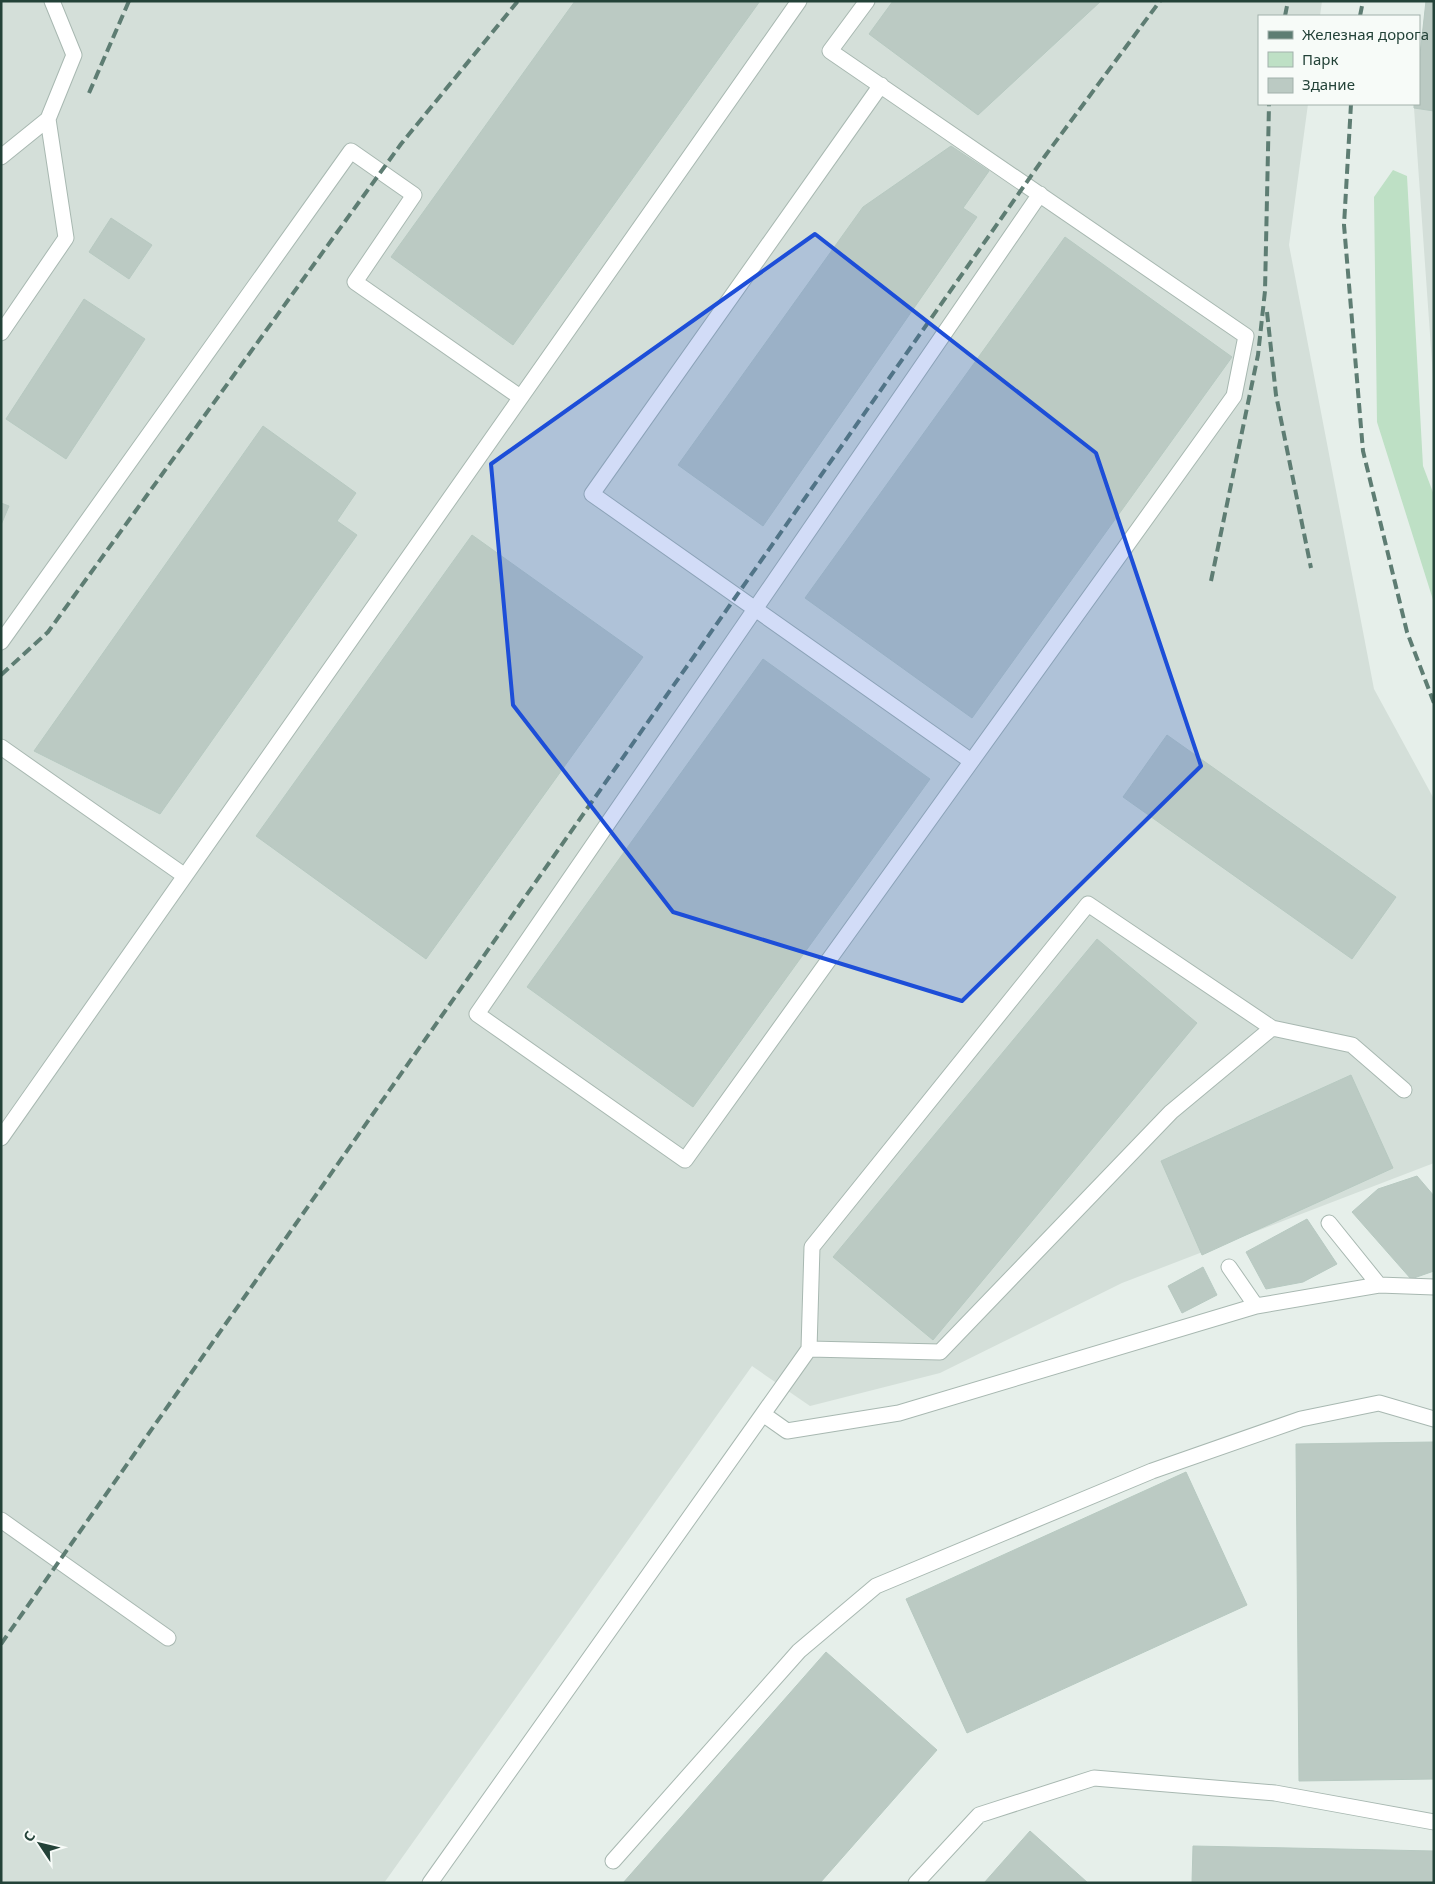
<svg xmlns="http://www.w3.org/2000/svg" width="1435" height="1884" viewBox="0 0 1435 1884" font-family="'Noto Sans',sans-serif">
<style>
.built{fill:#d4dfd9}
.green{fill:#bee0c5}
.building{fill:#bbcac3;stroke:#b7c9c1}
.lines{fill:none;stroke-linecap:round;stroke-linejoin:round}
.lane-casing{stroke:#a8b8b1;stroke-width:17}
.lane{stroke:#fff;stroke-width:15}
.rail{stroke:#5e7d73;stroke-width:4;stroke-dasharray:10 5;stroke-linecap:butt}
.marked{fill:#1d4ed8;fill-opacity:0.2;stroke:#1d4ed8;stroke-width:4;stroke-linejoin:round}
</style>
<rect width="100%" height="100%" fill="#e6efea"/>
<path class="built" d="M1 1H1322L1320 16H1259V104H1308L1289 245 1374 689 1434 799V1163L1122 1283 940 1373 810 1406 752 1366 384 1883H1Z
M1426 1H1434V391L1414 108V104H1419V64Z"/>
<path class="green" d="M1393 170 1407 176 1423 466 1434 495V603L1377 422 1374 197Z"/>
<path class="building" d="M575 1H760L513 345 391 257Z
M893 1H1101L978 115 869 34Z
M1426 1H1434V111L1414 108V104H1419V64Z
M951 146 989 171 963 208 977 217 763 526 678 465 863 207Z
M111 218 152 245 129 279 89 252Z
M1065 237 1232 357 972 718 805 598Z
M84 299 145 339 66 459 6 419Z
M263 426 356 493 337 521 357 535 160 814 34 751Z
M1 503 9 506 1 525Z
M472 535 643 657 426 959 256 836Z
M763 659 930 779 693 1107 527 987Z
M1167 735 1396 897 1352 959 1123 797Z
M1097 939 1197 1023 933 1340 833 1257Z
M1351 1075 1393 1168 1202 1255 1161 1161Z
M1417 1176 1434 1196V1271L1411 1279 1352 1212 1378 1189Z
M1307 1219 1337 1264 1303 1282 1266 1289 1246 1252Z
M1203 1267 1217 1295 1182 1313 1168 1286Z
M1434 1442V1779L1299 1781 1296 1444Z
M1186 1472 1247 1605 967 1733 906 1599Z
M826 1652 937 1750 820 1883H623Z
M1030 1831 1088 1883H984Z
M1193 1846 1434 1851V1883H1192Z"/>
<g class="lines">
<defs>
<path id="lane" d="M867 1 830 51 1246 336 1234 396 685 1160 477 1014 1040 194
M881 85 592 494 971 761
M1 157 48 119 74 55 52 1
M1 333 66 238 48 119
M1 642 351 151 414 195 355 282 520 397
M1 747 185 876
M1 1138 799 1
M1329 1223 1379 1285
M1229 1267 1256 1306
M809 1349 940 1352 1171 1112 1272 1028 1352 1045 1404 1090
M763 1414 809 1349 812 1247 1088 904 1272 1028
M1 1520 168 1638
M613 1861 799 1651 876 1586 1152 1471 1301 1419 1379 1403 1434 1419
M430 1883 763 1414 787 1431 899 1413 1256 1306 1379 1285 1434 1287
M916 1883 979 1815 1094 1778 1275 1793 1434 1822"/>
</defs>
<use href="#lane" class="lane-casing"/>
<use href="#lane" class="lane"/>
<path class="rail" d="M1285 16 1288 1
M1360 16 1363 1
M89 93 129 1
M1351 104 1344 225 1363 451 1407 632 1434 703
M1267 312 1276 395 1311 568
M1211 581 1258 355 1265 291 1269 104
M1 675 48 632 401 144 518 1
M1 1644 1045 156 1160 1"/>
</g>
<path class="marked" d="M815 234 1096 453 1201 766 962 1001 673 912 513 705 491 464Z"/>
<rect width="1435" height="1884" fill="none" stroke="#234238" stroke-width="5"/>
<rect x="1258" y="15" width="162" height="90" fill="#f7fbf8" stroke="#a2b1ab"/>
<rect x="1268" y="31" width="25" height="8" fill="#5e7d73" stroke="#a2b1ab"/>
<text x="1302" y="40" font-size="15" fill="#234238">Железная дорога</text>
<rect x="1268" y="52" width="25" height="15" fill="#bee0c5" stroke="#a2b1ab"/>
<text x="1302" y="65" font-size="15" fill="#234238">Парк</text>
<rect x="1268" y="78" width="25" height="15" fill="#bbcac3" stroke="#a2b1ab"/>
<text x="1302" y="90" font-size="15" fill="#234238">Здание</text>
<g transform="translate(40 1844) rotate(305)" stroke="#f7fbf8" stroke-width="4" paint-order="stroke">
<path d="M0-4L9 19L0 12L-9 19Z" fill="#234238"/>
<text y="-8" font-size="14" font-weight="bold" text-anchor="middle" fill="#234238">С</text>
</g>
</svg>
